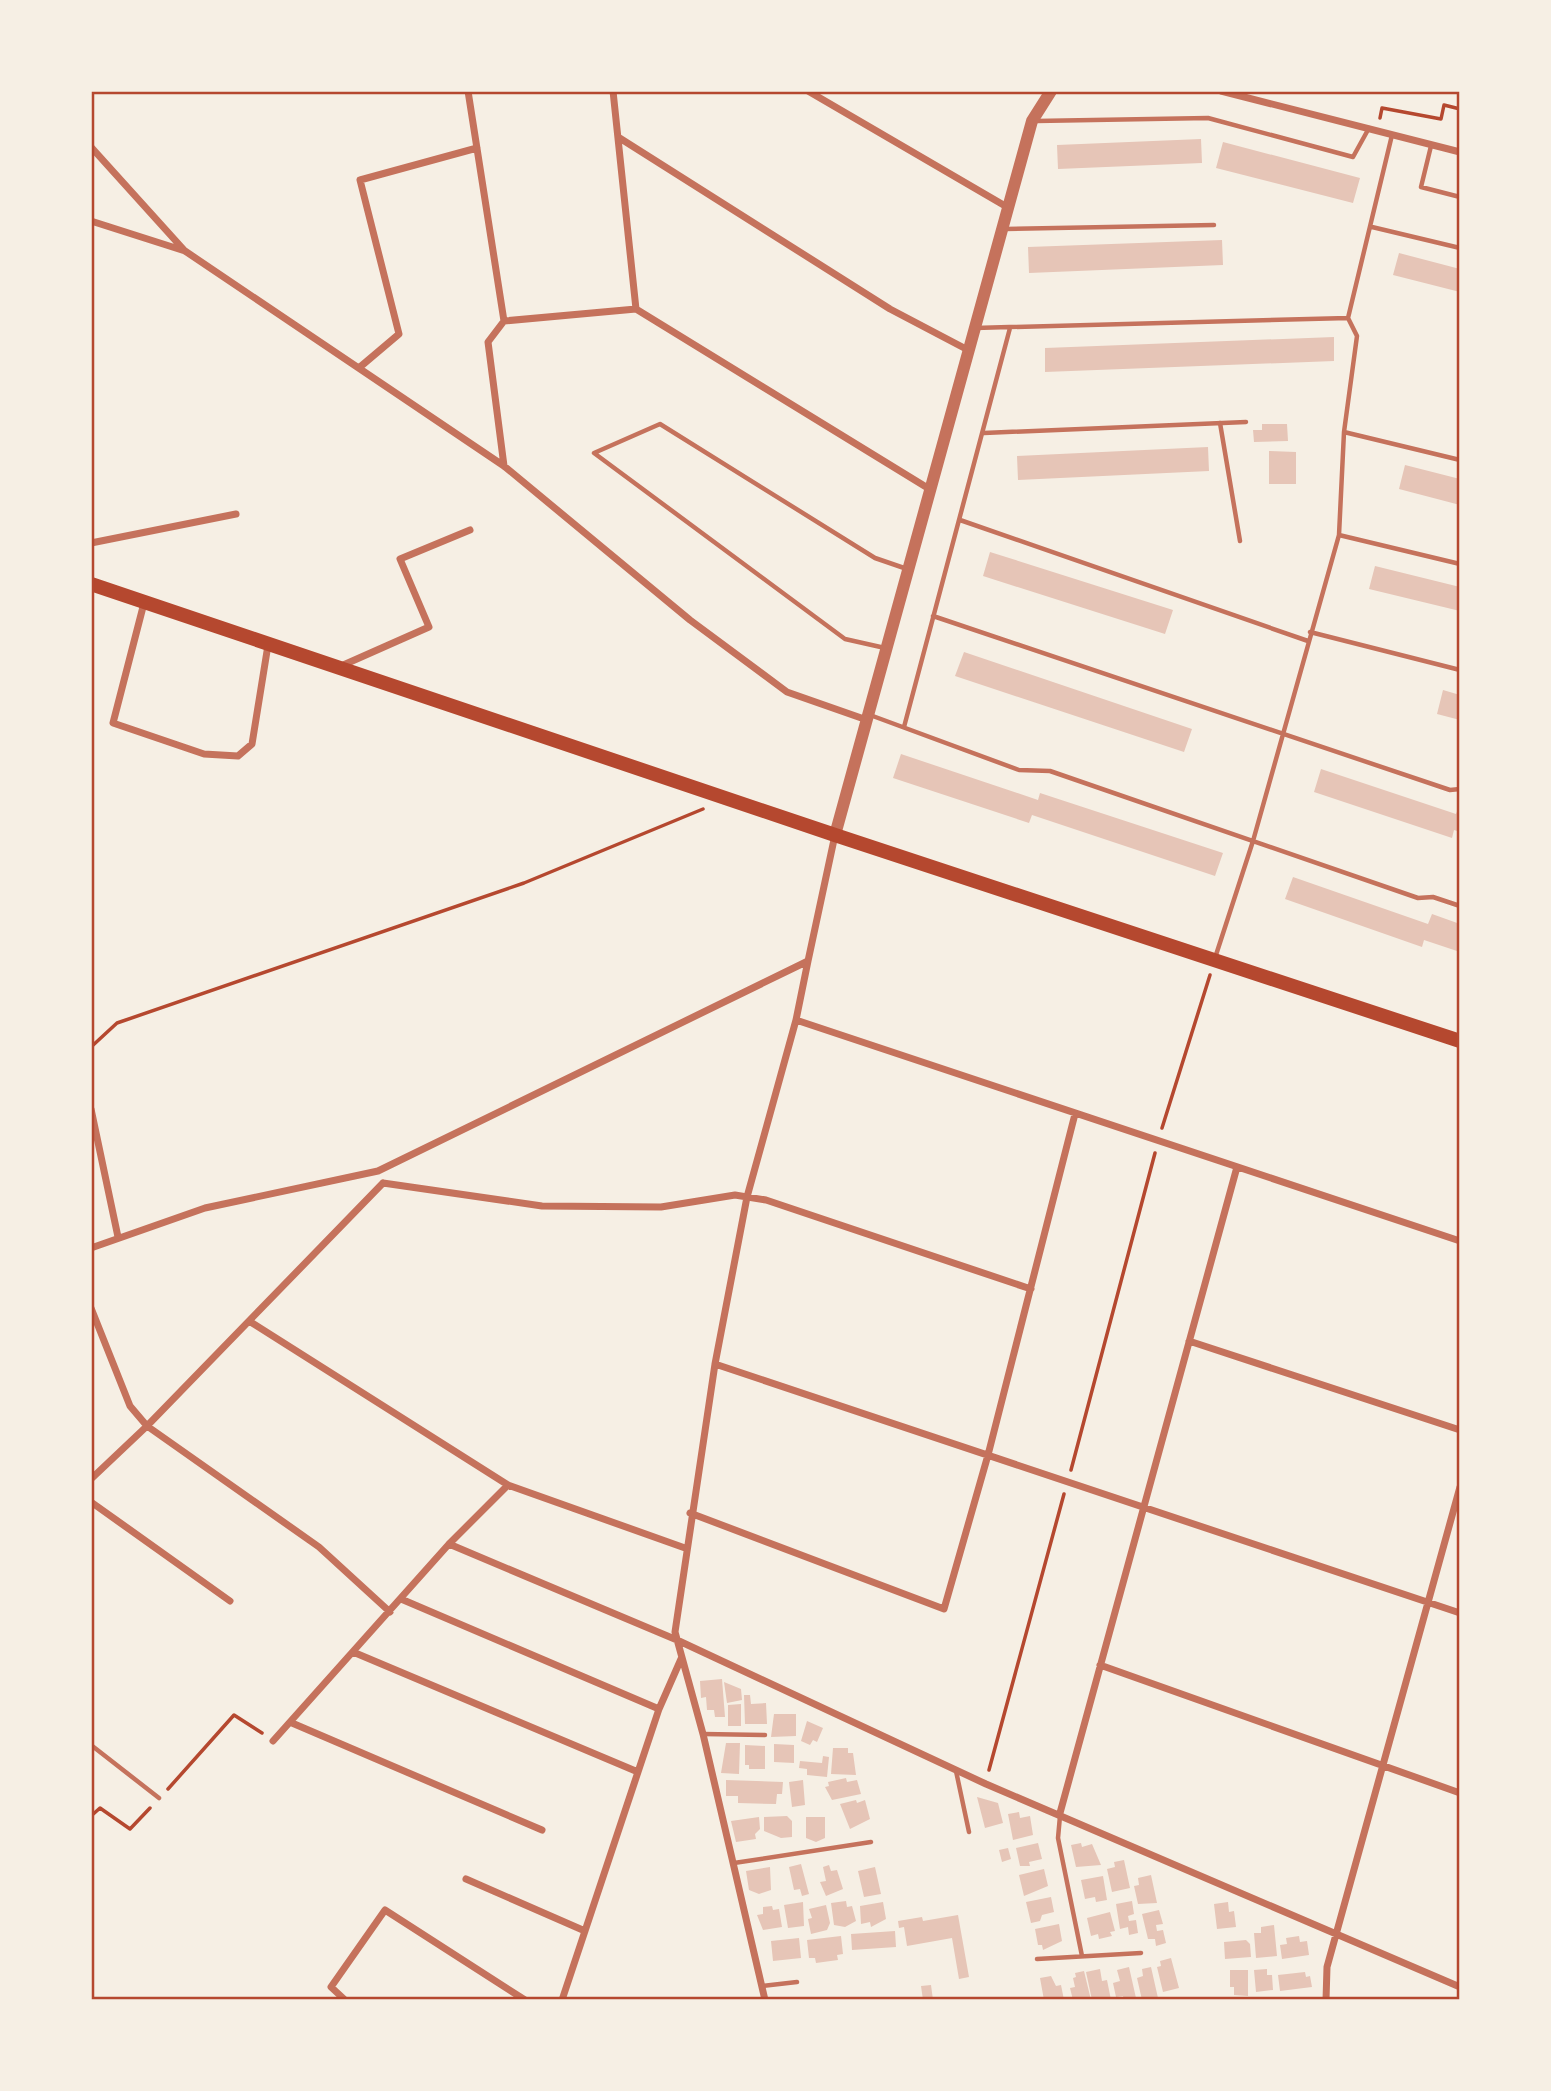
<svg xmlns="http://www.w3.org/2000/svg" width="1551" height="2091" viewBox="0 0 1551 2091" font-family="Overpass,sans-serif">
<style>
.building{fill:#e6c5b7}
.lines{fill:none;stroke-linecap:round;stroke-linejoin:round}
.path{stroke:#b5482f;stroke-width:3.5}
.service{stroke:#c5725c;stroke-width:4.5}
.minor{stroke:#c5725c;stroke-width:7}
.tertiary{stroke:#c5725c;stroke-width:12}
.secondary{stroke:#b5482f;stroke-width:14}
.neatline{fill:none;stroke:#b5482f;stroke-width:2.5}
</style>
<rect width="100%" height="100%" fill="#f6efe4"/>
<path class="building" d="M1201 139 1202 163 1058 169 1057 145Z
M1223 142 1360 178 1353 203 1216 168Z
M1222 240 1223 265 1029 273 1028 247Z
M1399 253 1460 269V292L1393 275Z
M1334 337V361L1045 372V348Z
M1262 424H1287L1288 441 1254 442 1253 430H1262Z
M1208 447 1209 471 1018 480 1017 456Z
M1269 451 1296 452V484H1269Z
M1405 465 1460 479V505L1399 489Z
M990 552 1173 610 1165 634 983 576Z
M1375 566 1460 587V611L1369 589Z
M964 652 1192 729 1184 752 955 676Z
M1443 690 1460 695V720L1437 714Z
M901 754 1038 800 1040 793 1223 853 1215 876 1032 815 1029 823 893 778Z
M1321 769 1456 814 1460 804V832L1454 830 1452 838 1314 792Z
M1293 877 1428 924 1432 914 1460 924V952L1424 940 1422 947 1285 899Z
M722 1679 725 1717H715L714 1710H707L706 1697 701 1698 700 1681Z
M724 1682 741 1689 742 1700 727 1703Z
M744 1695H750L751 1704 766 1703 767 1724H745Z
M741 1704V1726H728V1705Z
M774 1714H796V1736L771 1737Z
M807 1721 823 1728 817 1742 813 1740 810 1745 801 1741Z
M726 1743H740L739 1774 721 1773Z
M774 1744 794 1745V1763L774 1762Z
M745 1745 765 1746V1769H749V1765H745Z
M833 1748H848V1753H853L856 1775 831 1774Z
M823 1756 829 1757 827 1777 807 1775V1769L799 1768 800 1761 822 1763Z
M846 1778 847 1782 857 1780 861 1794 832 1800 825 1787 829 1786 828 1782Z
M726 1780 783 1782 782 1794H777L776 1804 738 1803V1796H726Z
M803 1780 805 1805 792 1807 789 1782Z
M977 1797 998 1803 1003 1823 985 1828Z
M856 1800 857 1803 865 1800 870 1819 850 1829 840 1804Z
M1019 1812 1020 1818 1030 1816 1033 1835 1013 1840 1008 1814Z
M787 1816 792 1821V1837L781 1838 764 1831V1817Z
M759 1817 760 1829 755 1834 756 1839 736 1842 731 1821Z
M806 1817H825V1838L816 1842 806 1838Z
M1038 1843 1042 1859 1029 1862 1030 1866H1020L1016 1848Z
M1081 1843 1082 1847 1092 1844 1101 1865 1076 1867 1071 1845Z
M1008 1848 1011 1859 1002 1862 999 1850Z
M1124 1860 1130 1888 1112 1892 1107 1869 1115 1867 1114 1862Z
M801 1864 809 1894 802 1896 800 1889 794 1890 789 1867Z
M829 1865 831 1871 837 1870 843 1889 826 1896 820 1882 826 1881 823 1867Z
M770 1867 771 1890 759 1894 749 1890 746 1871Z
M875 1867 881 1894 864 1897 858 1871Z
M1044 1869 1048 1886 1024 1896 1019 1875Z
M1151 1875 1157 1903 1138 1904 1134 1886 1139 1885 1138 1878Z
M1103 1876 1107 1900 1096 1902 1095 1897 1085 1899 1081 1880Z
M1051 1897 1054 1912 1042 1915 1040 1921 1031 1923 1026 1902Z
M846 1901 847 1907 852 1906 856 1921 845 1927 834 1925 831 1903Z
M1132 1901 1134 1914 1128 1916 1129 1921 1136 1920 1138 1933 1129 1935 1128 1927 1120 1929 1116 1904Z
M803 1902 804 1926 788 1928 784 1905Z
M883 1902 886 1919 871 1927 870 1922 861 1924 860 1906Z
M1228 1902 1229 1912 1234 1911 1236 1927 1217 1929 1214 1904Z
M826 1905 830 1923 827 1930 811 1934 808 1919 812 1918 809 1909Z
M772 1906 773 1910 779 1909 782 1927 763 1930 757 1915 763 1914V1907Z
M1159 1910 1163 1924 1156 1925 1157 1931 1163 1930 1166 1943 1156 1946 1155 1939H1148L1142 1914Z
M1110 1912 1115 1931 1110 1932 1112 1936 1099 1939 1098 1934 1091 1936 1087 1918Z
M958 1915 969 1977 959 1979 952 1938 907 1946 904 1927 899 1928 898 1921 922 1917 923 1921Z
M1059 1924 1062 1941 1043 1950 1042 1945H1038L1035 1929Z
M1274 1925 1277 1956 1256 1958 1254 1933H1261V1927Z
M895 1931 896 1947 852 1950 851 1934Z
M841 1936 843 1954 837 1955 838 1960 816 1963 815 1958H809L807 1940Z
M1299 1936 1300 1942 1307 1941 1309 1955 1282 1959 1280 1945 1287 1944 1286 1938Z
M799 1938 801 1958 773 1961 771 1941Z
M1246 1940 1250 1944 1251 1957 1225 1959 1224 1942Z
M1171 1958 1179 1988 1163 1992 1157 1967 1161 1966 1160 1961Z
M1129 1967 1136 1998 1124 2000 1123 1996 1116 1997 1113 1983 1120 1981 1117 1970Z
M1151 1967 1158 1998 1142 2000 1137 1978 1143 1976 1142 1969Z
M1100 1969 1102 1981 1107 1980 1111 2000H1092L1086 1972Z
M1267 1969V1975H1272L1273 1990 1256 1992 1254 1970Z
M1230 1970H1248V1996L1234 1995V1987H1230Z
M1084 1971 1091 2000H1073L1070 1988 1075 1987 1073 1978 1076 1977 1075 1973Z
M1305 1972 1306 1977 1310 1976 1312 1987 1280 1991 1278 1975Z
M1051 1976 1056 1986 1061 1985 1064 2000H1044L1040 1978Z
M931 1985 933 2000H923L921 1986Z"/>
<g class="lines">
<path class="path" d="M1380 118 1382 108 1441 119 1444 105 1460 109
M91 1047 117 1023 524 883 703 809
M1162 1128 1210 975
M1071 1470 1155 1153
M989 1770 1064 1494
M168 1789 234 1715 262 1733
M91 1816 100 1808 130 1829 150 1808"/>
<path class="service" d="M1036 121 1208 118 1353 157 1369 128
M1431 146 1421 187 1460 197
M1372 227 1460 248
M1005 229 1214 225
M975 328 1348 318
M1220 423 1240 541
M1344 432 1460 460
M984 433 1246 422
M960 520 1308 641
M1339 535 1460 564
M933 616 1450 790 1460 789
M1310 632 1460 670
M885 648 845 639 594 453 660 424 875 558 907 569
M870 715 1019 770 1050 771 1418 898 1433 897 1460 906
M904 727 1010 328
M1215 958 1253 841 1339 535 1344 432 1357 336 1348 318 1392 135
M703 1734 765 1735
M91 1745 159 1798
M956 1771 969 1832
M1060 1816 1058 1838 1082 1956
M734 1863 871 1842
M1037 1959 1141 1953
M762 1986 797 1982"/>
<path class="minor" d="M468 91 504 321
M613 91 636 309
M808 91 1007 207
M1221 91 1460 152
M618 137 890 309 968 350
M91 147 184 250
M91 221 185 251 504 466 690 620 787 692 867 720
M360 367 399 334 360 180 477 148
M504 466 488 342 504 321 636 309 931 490
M91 543 236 514
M144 603 113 723 204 754 238 756 252 744 268 645
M341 666 429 627 400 559 470 530
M796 1020 1460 1241
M91 1109 118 1237
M383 1183 542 1206 661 1207 735 1195 766 1200 1031 1289
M91 1248 205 1208 378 1171 808 961 835 835
M91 1308 130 1406 147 1426 319 1547 390 1612
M249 1321 508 1485 685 1548
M1189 1341 1460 1430
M715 1364 1460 1613
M91 1479 147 1426 383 1183
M91 1502 230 1601
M690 1513 944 1609 988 1455 1075 1114
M449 1544 677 1640 986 1784 1460 1987
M401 1599 659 1709
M353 1652 638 1772
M1100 1665 1460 1793
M292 1723 542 1830
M273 1741 449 1544 508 1485
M1060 1813 1237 1167
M466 1879 585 1931
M345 2000 331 1987 385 1910 525 2000
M562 2000 659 1709 681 1659
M765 2000 703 1734 675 1632 715 1364 747 1197 796 1020 808 961
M1326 2000 1327 1967 1460 1487"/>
<path class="tertiary" d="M835 835 1032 121 1051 91"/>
<path class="secondary" d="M91 584 835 835 1460 1041"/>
</g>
<rect width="1551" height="2091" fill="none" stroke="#f6efe4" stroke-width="186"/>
<rect x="93" y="93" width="1365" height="1905" class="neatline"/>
</svg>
